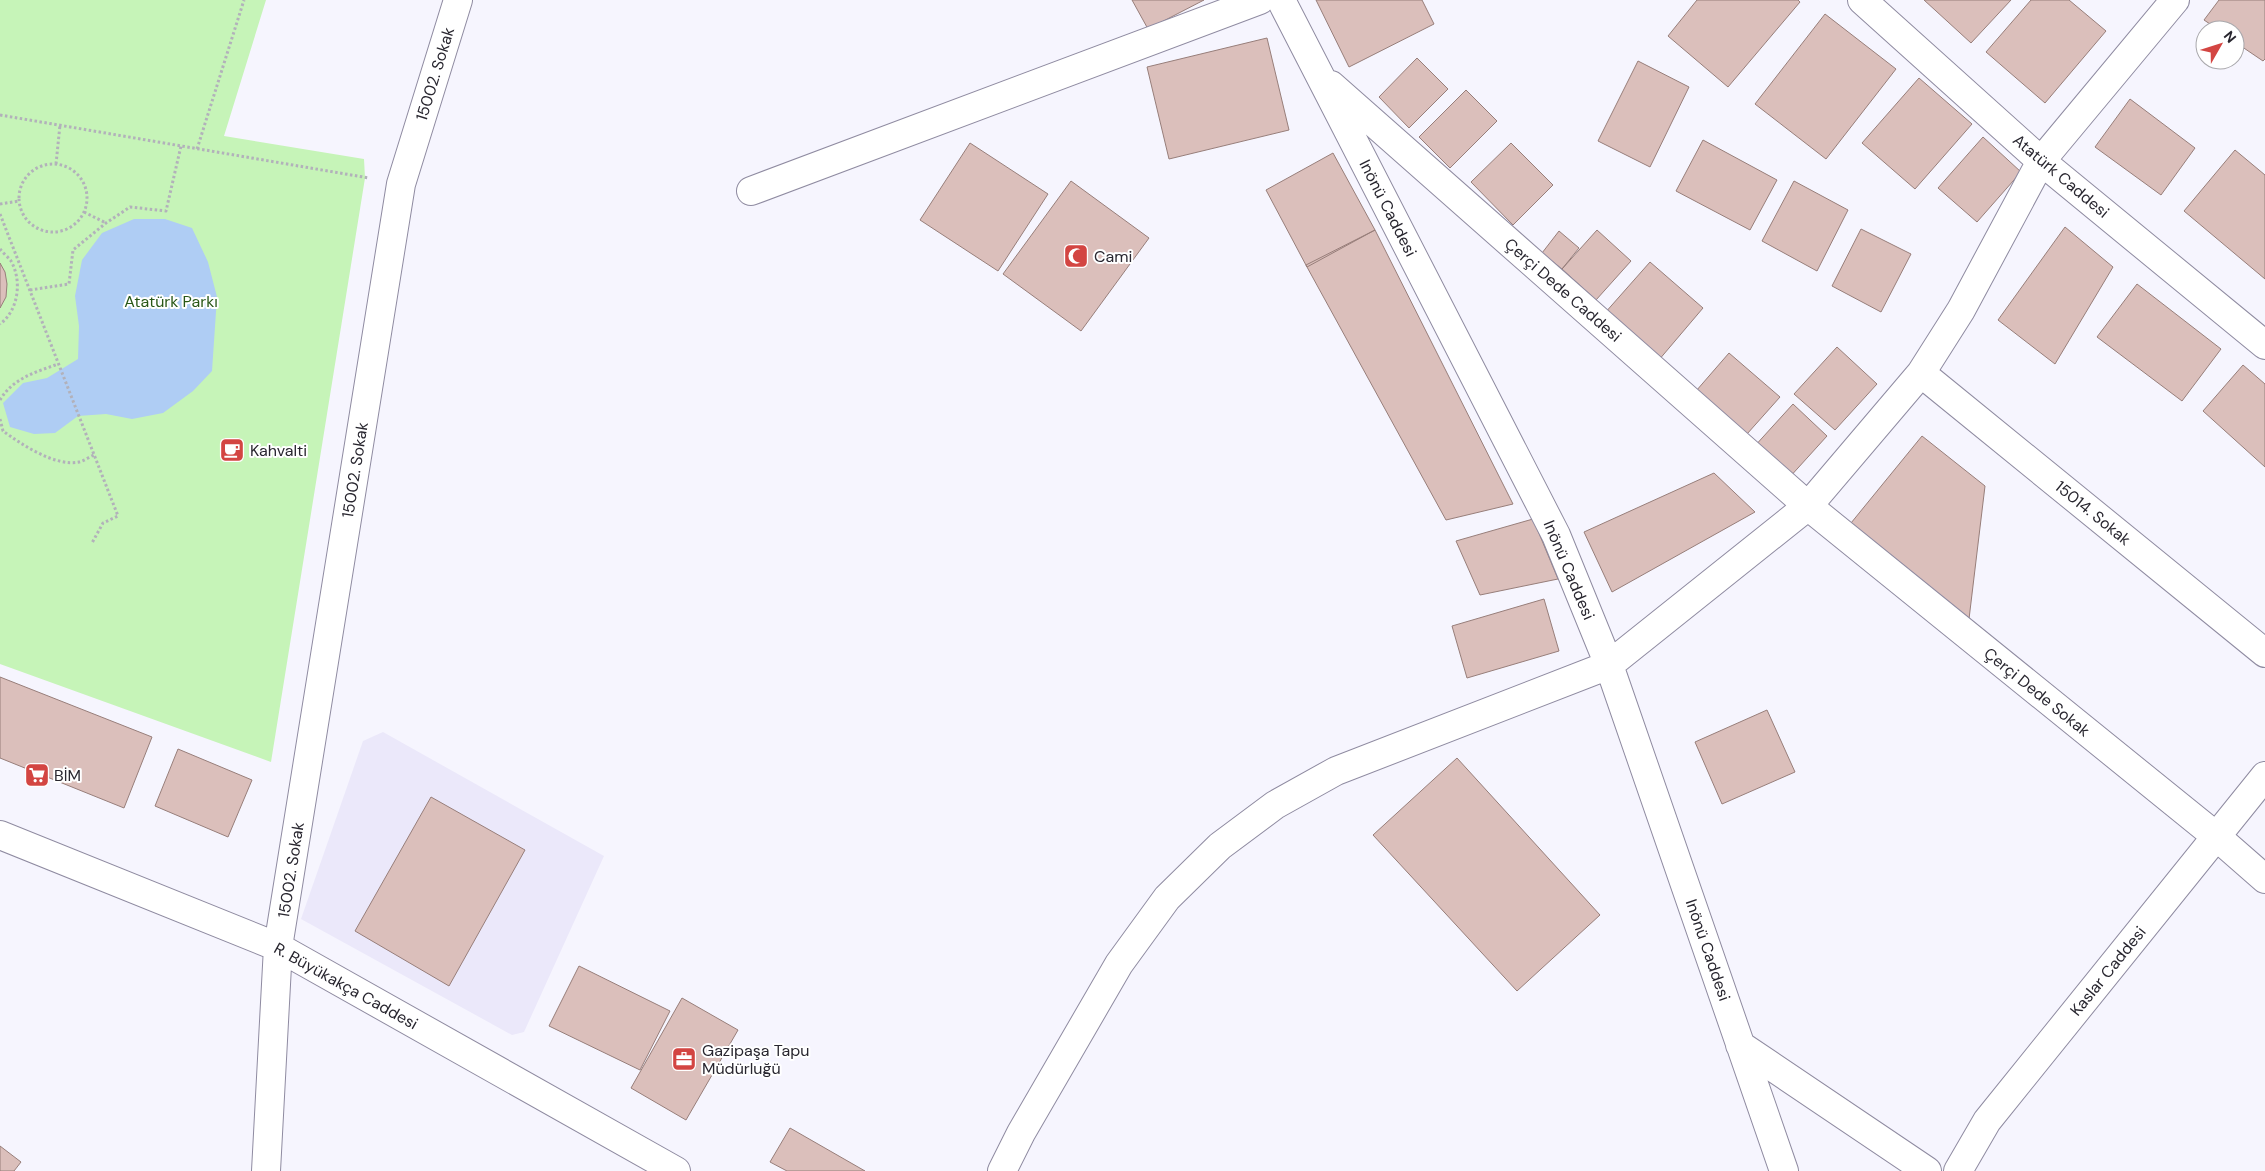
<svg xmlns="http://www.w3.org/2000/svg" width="2265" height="1171" viewBox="0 0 2265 1171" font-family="'DM Sans',sans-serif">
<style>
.built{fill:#ebe8fa}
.green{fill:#c6f4b8}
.water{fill:#afcdf4}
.building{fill:#dbbfbb;stroke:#977e7a}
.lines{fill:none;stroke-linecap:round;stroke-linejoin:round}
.minor-casing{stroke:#8f8ba1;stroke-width:30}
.path{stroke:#b2b1ba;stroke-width:3;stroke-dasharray:2.5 2.5;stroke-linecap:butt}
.minor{stroke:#fff;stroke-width:28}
.labels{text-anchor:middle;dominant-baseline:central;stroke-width:4;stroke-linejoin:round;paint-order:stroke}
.street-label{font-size:16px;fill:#28262f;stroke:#fff}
.poi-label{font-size:16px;fill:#28262f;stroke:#fff;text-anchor:start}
.park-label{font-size:16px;fill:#285717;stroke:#fff}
</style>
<rect width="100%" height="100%" fill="#f6f5fe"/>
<path class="built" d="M383 732 604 856 524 1032 512 1035 301 919 363 741Z"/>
<path class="green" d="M0 0H266L224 136 364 159 365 178 271 762 0 664Z"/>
<path class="water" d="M134 219H165L192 228 208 262 217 297 212 371 193 391 163 413 132 419 106 414 78 416 55 433 34 434 10 427 3 403 23 383 47 378 78 359 79 326 75 296 82 260 102 233Z"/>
<path class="building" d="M1132 0H1204L1148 29Z
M1316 0H1422L1434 24 1349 67Z
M1697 0H1798L1800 2 1728 87 1668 36Z
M1924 0H2011L1971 43Z
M2031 0H2069L2106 31 2045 103 1986 52Z
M2219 0H2265V59L2263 61 2235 42V30H2219L2204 20Z
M1825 14 1896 69 1826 159 1755 104Z
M1267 38 1289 130 1169 159 1147 67Z
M1417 58 1448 89 1409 128 1379 97Z
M1638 61 1689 87 1650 167 1598 141Z
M1919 78 1972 124 1915 189 1862 143Z
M1466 90 1497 121 1450 168 1419 137Z
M2130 99 2195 148 2161 195 2095 147Z
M1983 137 2021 172 1977 222 1938 188Z
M1703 140 1777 180 1750 230 1676 191Z
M970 143 1048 194 998 271 920 220Z
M1511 143 1553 185 1513 225 1471 182Z
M2235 150 2265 175V279L2184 211Z
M1333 153 1375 230 1307 267 1266 190Z
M1071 181 1149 238 1081 331 1003 274Z
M1794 181 1848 210 1817 271 1762 241Z
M2065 227 2113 267 2055 364 1998 320Z
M1861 229 1911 254 1881 312 1832 286Z
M1375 230 1513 504 1446 520 1307 267 1306 265Z
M1597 230 1631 261 1596 300 1562 269Z
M1559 231 1579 248 1562 269 1542 253Z
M1650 262 1703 308 1658 361 1604 314Z
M0 263 5 272 7 284 6 297 0 308Z
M2137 284 2221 349 2182 401 2097 337Z
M1837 347 1877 384 1835 430 1794 394Z
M1729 353 1780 397 1747 434 1696 391Z
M2243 365 2265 384V467L2203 411Z
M1793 404 1827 436 1788 479 1753 448Z
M1922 436 1985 486 1969 619 1851 523Z
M1714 473 1755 512 1612 592 1584 532Z
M1533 519 1558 579 1480 595 1456 541Z
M1544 599 1559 651 1467 678 1452 626Z
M0 677 152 737 124 808 0 758Z
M1767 710 1795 772 1722 804 1695 742Z
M178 749 252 780 228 837 155 806Z
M1457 758 1600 915 1517 991 1373 835Z
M431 797 525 850 449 986 355 931Z
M579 966 670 1011 640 1070 549 1026Z
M682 998 738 1030 686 1120 631 1088Z
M790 1128 865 1171H787L770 1162Z
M0 1146 21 1162 14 1171H0Z"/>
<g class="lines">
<defs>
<path id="minor" d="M1281 0 1556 535 1609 665 1784 1171
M1862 0 2041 161 2265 345
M1331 85 1808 506 2217 837 2265 879
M751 191 1260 0
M1921 373 2265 653
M0 835 278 947 676 1171
M1740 1045 1927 1171
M266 1171 278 947 401 184 458 0
M1002 1171 1021 1133 1119 964 1167 898 1220 846 1275 805 1336 771 1609 665 1808 506 1921 373 1961 310 2041 161 2175 0
M1958 1171 1987 1121 2265 776"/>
</defs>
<use href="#minor" class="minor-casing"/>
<path class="path" d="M0 115 369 178
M197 149 244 0
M19 198a34 34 0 1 1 68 0a34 34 0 1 1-68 0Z
M56 164 60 125
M0 204 19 201
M84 212 106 223
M0 214 118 516 103 523 92 543
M0 249C3 253 8 257 11 261 22 280 19 310 0 324
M30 290 69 284 73 250 106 223 130 207 166 211 181 146
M0 400C13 378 36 372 58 364
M0 419 3 431C21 444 55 467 79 462 84 461 89 457 94 455"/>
<use href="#minor" class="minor"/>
</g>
<defs>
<symbol id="mosque-square" viewBox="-11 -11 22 22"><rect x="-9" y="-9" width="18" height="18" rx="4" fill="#d34542" stroke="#fff"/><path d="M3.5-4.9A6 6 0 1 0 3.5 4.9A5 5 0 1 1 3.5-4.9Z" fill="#fff"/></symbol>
<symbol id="cafe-square" viewBox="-11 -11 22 22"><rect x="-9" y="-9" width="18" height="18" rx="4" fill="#d34542" stroke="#fff"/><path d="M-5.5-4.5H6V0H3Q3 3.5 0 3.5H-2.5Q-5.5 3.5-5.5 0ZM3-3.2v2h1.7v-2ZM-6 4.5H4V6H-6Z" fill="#fff"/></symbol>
<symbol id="supermarket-square" viewBox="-11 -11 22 22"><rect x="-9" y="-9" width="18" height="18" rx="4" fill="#d34542" stroke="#fff"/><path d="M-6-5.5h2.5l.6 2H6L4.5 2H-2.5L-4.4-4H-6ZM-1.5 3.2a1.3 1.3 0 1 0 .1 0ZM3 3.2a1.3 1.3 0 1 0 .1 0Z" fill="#fff"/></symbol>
<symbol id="office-square" viewBox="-11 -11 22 22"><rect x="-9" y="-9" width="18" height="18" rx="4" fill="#d34542" stroke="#fff"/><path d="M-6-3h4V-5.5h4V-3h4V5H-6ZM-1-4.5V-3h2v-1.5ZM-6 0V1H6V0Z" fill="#fff"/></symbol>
</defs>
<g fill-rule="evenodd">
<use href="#mosque-square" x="1062" y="242" width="28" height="28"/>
<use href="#cafe-square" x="218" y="436" width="28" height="28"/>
<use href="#supermarket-square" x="23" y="761" width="28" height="28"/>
<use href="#office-square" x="670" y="1045" width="28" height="28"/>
</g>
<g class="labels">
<g class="street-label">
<text transform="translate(435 74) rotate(-73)">15002. Sokak</text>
<text transform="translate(2061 176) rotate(40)">Atatürk Caddesi</text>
<text transform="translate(1388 208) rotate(63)">Inönü Caddesi</text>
<text transform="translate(1563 290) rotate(41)">Çerçi Dede Caddesi</text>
<text transform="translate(355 470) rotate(-81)">15002. Sokak</text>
<text transform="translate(2093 513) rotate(39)">15014. Sokak</text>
<text transform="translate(1569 570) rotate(67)">Inönü Caddesi</text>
<text transform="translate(2037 692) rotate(39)">Çerçi Dede Sokak</text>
<text transform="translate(291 870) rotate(-81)">15002. Sokak</text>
<text transform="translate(1708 950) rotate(71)">Inönü Caddesi</text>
<text transform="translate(2108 971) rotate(-51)">Kaslar Caddesi</text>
<text transform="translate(346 986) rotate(29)">R. Büyükakça Caddesi</text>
</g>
<g class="poi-label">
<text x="1094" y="256">Cami</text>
<text x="250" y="450">Kahvalti</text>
<text x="54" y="775">BİM</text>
<text x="702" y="1050">Gazipaşa Tapu<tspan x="702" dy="18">Müdürluğü</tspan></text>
</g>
<g class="park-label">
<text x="171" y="301">Atatürk Parkı</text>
</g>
</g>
<g transform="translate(2220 45) rotate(51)"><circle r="24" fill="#ffffff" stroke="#a9a8ac"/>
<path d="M0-4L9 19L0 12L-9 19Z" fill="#d34542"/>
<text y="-8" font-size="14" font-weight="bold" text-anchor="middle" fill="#28262f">N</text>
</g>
</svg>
